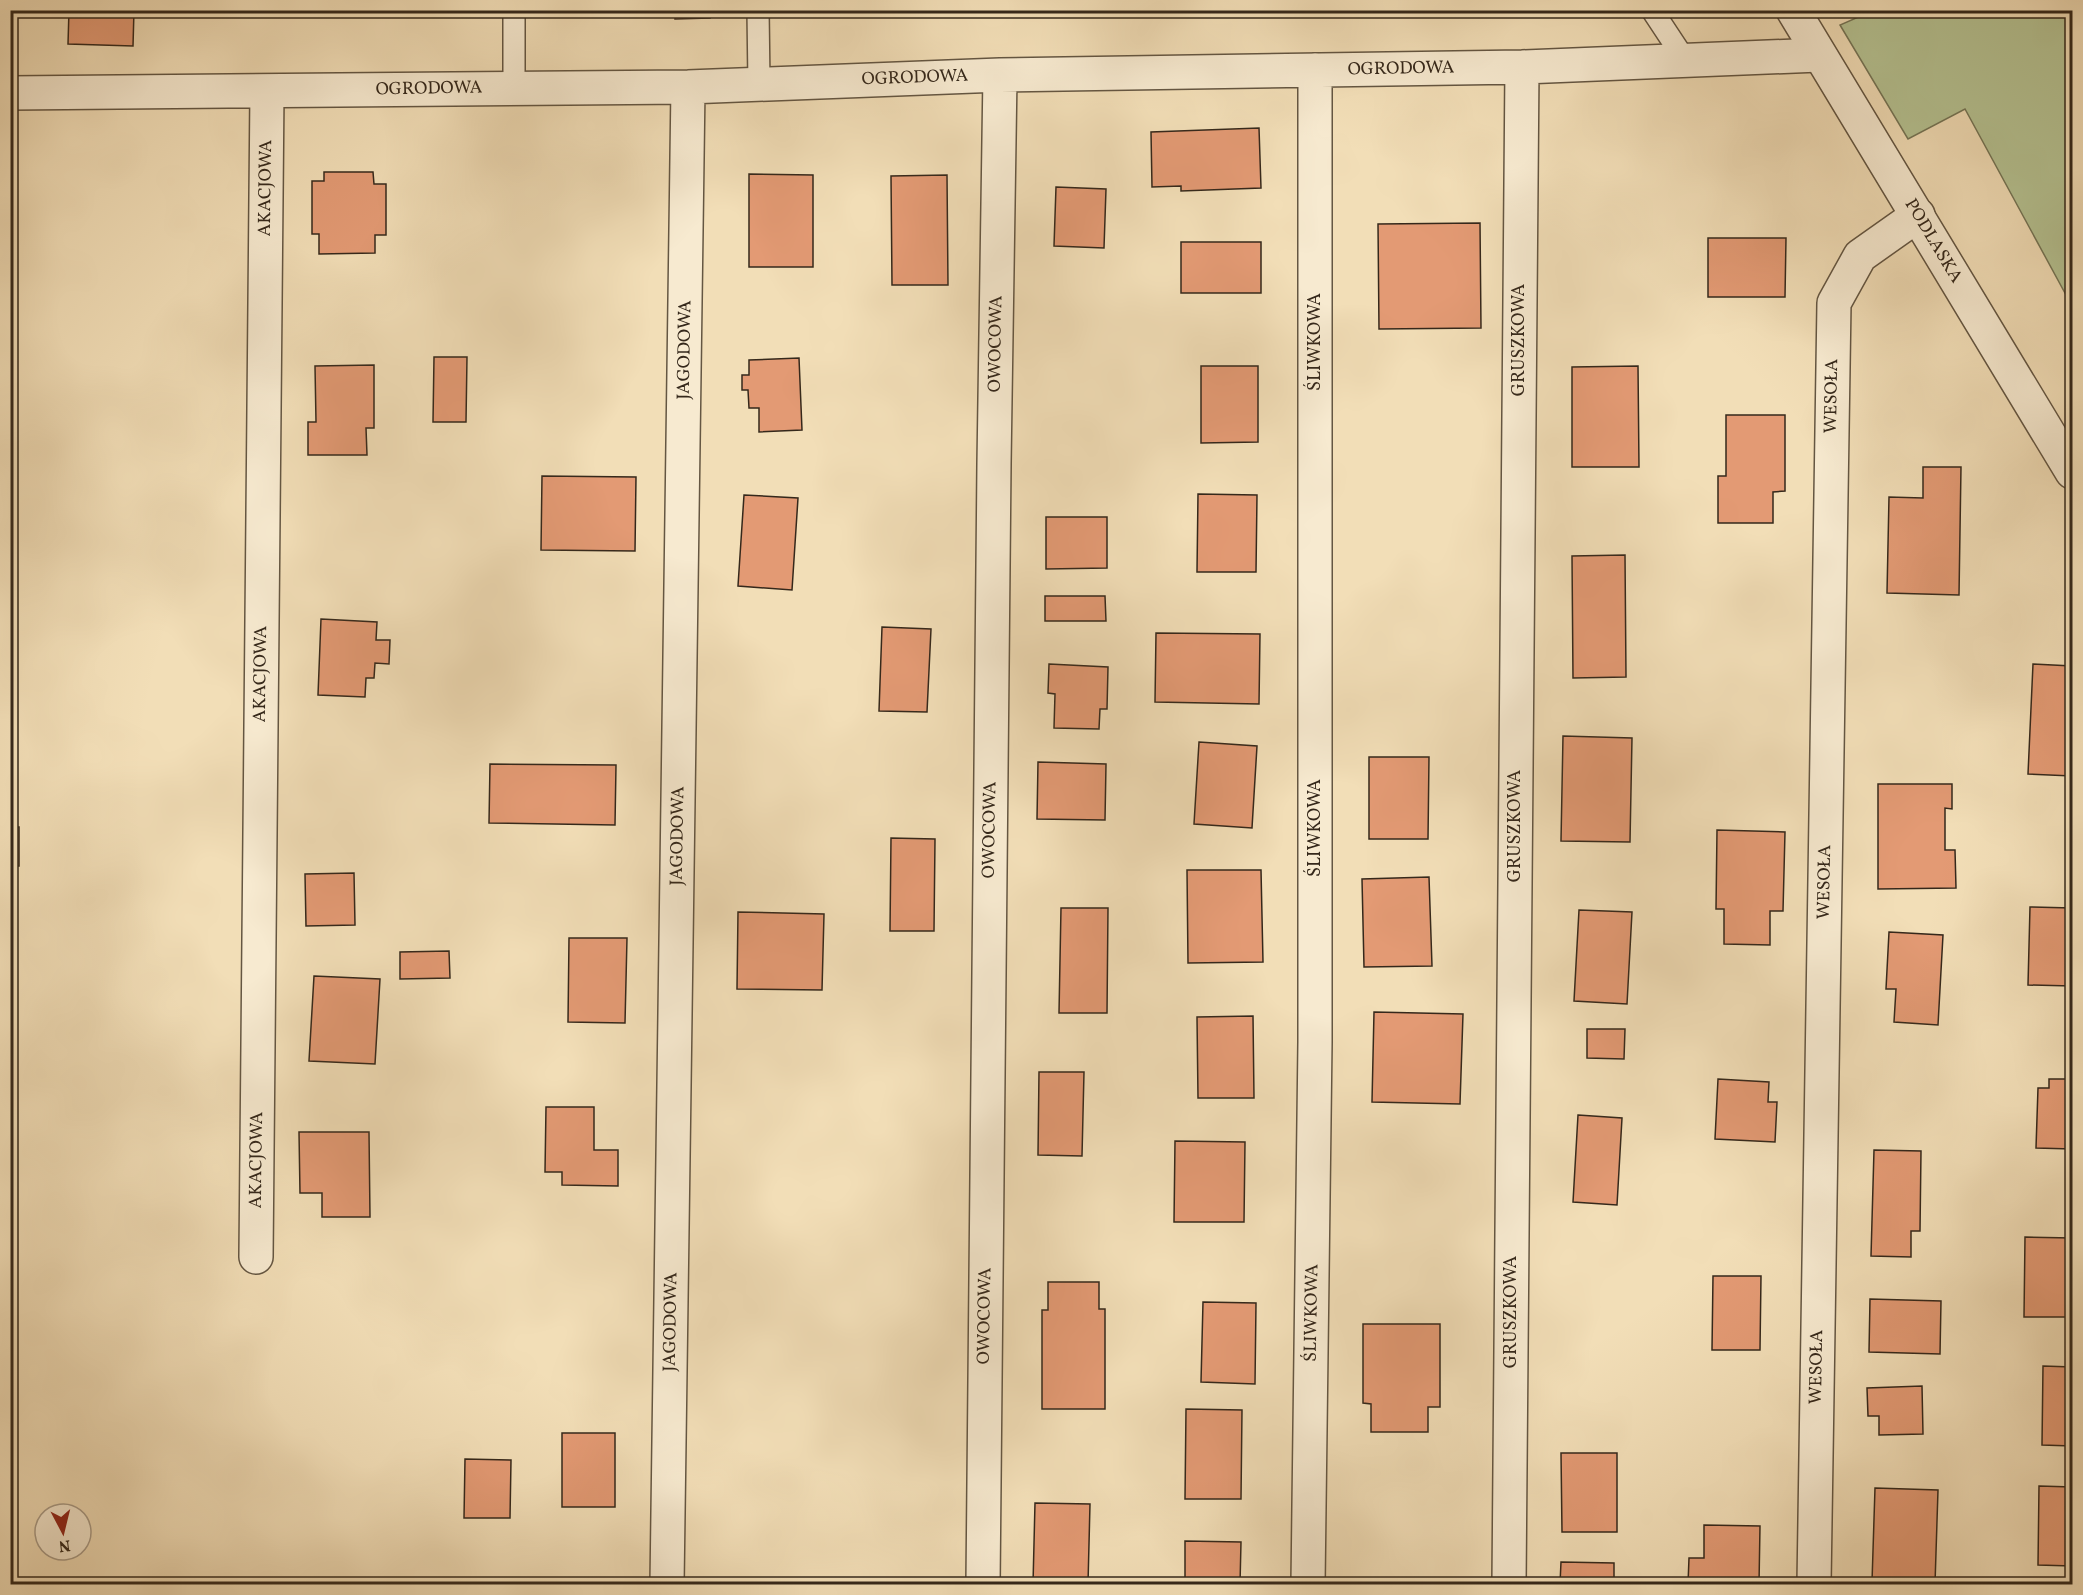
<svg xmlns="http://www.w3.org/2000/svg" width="2083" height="1595" viewBox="0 0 2083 1595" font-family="Vollkorn,serif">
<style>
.green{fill:#b5c292;stroke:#757556;stroke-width:1.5}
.building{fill:#e39a74;stroke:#35281b;stroke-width:1.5}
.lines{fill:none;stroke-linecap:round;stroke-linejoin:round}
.service-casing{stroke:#645642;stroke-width:24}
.minor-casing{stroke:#645642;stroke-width:36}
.tertiary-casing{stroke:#645642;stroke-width:36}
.service{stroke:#f7ead0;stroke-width:21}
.minor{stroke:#f7ead0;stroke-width:33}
.tertiary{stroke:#f7ead0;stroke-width:33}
.labels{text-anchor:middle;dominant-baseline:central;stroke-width:6;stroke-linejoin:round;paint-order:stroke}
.street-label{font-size:18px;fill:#35281b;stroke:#f7ead0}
</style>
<rect width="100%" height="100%" fill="#f2deb7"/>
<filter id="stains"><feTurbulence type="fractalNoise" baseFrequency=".00333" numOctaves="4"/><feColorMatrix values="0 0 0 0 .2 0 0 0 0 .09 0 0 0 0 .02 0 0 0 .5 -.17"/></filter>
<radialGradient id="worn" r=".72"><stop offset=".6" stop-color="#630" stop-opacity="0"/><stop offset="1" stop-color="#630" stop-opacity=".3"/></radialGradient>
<path class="green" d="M1872 11H2072V306L1965 109 1908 139 1840 25Z"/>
<path class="building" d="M69 10H134L133 46 68 44Z
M675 10H709L710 18 675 19Z
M1259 128 1261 188 1181 191V186L1152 187 1151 132Z
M324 172H373L374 184H386V235H375V253L319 254V234H312V181H324Z
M749 174 813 175V267H749Z
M947 175 948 285H892L891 176Z
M1056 187 1106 189 1104 248 1054 246Z
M1480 223 1481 328 1379 329 1378 224Z
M1708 238H1786L1785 297H1708Z
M1181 242H1261V293H1181Z
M434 357H467L466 422H433Z
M799 358 802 430 759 432V408H749L748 390H742V375H749V360Z
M374 365V428H366L367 455H308V422H316L315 366Z
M1201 366H1258V442L1201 443Z
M1638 366 1639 467H1572V367Z
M1726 415H1785V491L1773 492V523H1718V476H1726Z
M1923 467H1961L1959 595 1887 593 1889 497 1923 498Z
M542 476 636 477 635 551 541 550Z
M1198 494 1257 495 1256 572H1197Z
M744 495 798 498 792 590 738 586Z
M1046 517H1107V568L1046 569Z
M1625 555 1626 677 1573 678 1572 556Z
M1045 596H1105L1106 621H1045Z
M321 619 377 622 376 640H390L389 664 375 663 374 678H366L365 697 318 695Z
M882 627 931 629 927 712 879 711Z
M1156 633 1260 634 1259 704 1155 702Z
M1049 664 1108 667 1107 709H1100L1099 729 1054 728 1055 694 1048 693Z
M2033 664 2072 666V776L2028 774Z
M1563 736 1632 738 1630 842 1561 841Z
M1199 742 1257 746 1252 828 1194 824Z
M1369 757H1429L1428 839H1369Z
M1038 762 1106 764 1105 820 1037 819Z
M490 764 616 765 615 825 489 823Z
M1878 784H1952V809L1945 808V850H1955L1956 888 1878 889Z
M10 827H19V866H10Z
M1717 830 1785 832 1783 911H1770V945L1724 944V909H1716Z
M891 838 935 839 934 931H890Z
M1187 870H1261L1263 962 1188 963Z
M354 873 355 925 306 926 305 874Z
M1429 877 1432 966 1364 967 1362 879Z
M2030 907 2072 908V986L2028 985Z
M1061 908H1108L1107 1013H1059Z
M1579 910 1632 912 1627 1004 1574 1001Z
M738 912 824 914 822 990 737 989Z
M1889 932 1943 935 1938 1025 1894 1022 1896 989H1886Z
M569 938H627L625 1023 568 1022Z
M449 951 450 978 400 979V952Z
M314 976 380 979 375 1064 309 1061Z
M1374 1012 1463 1014 1460 1104 1372 1102Z
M1253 1016 1254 1098H1198L1197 1017Z
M1587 1029H1625L1624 1059 1587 1058Z
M1039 1072H1084L1082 1156 1038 1155Z
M1718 1079 1769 1082 1768 1102H1777L1775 1142 1715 1139Z
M2049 1079H2072V1149L2036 1148 2038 1088H2049Z
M546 1107H594V1150H618V1186L562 1185V1172H545Z
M1578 1115 1622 1118 1617 1205 1573 1202Z
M299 1132H369L370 1217H322V1193H300Z
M1175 1141 1245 1142 1244 1222H1174Z
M1874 1150 1921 1151 1920 1231H1911V1257L1871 1256Z
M2025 1237 2072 1238V1317H2024Z
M1713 1276H1761L1760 1350H1712Z
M1048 1282H1099V1309H1105V1409H1042V1310H1048Z
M1870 1299 1941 1301 1940 1354 1869 1352Z
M1203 1302 1256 1303 1255 1384 1201 1382Z
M1363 1324H1440V1407H1428V1432H1371V1404L1363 1403Z
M2043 1366 2072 1367V1446L2042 1445Z
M1922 1386 1923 1434 1879 1435V1416H1868L1867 1388Z
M1186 1409 1242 1410 1241 1499H1185Z
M562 1433H615V1507H562Z
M1561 1453H1617V1532H1562Z
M465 1459 511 1460 510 1518H464Z
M2039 1486 2072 1487V1566L2038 1565Z
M1875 1488 1938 1490 1935 1584 1872 1582Z
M1035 1503 1090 1504 1088 1584H1033Z
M1704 1525 1760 1526 1759 1584H1688L1689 1558H1704Z
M1185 1541 1241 1542 1240 1584H1185Z
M1561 1562 1614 1563V1584H1560Z
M558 1581 615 1583V1584H558Z"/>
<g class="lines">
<defs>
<path id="service" d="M758 10 759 84
M1652 10 1685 60
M514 88V10"/>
<path id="minor" d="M10 93 688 87 1000 75 1522 67 1819 55
M256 1257 267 91
M667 1584 688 87
M983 1584 994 464 1000 75
M1308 1584 1315 1042V70
M1509 1584 1522 67
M1814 1584 1834 303 1860 256 1918 215"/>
<path id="tertiary" d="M1793 10 2072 472"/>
</defs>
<use href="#service" class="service-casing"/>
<use href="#minor" class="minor-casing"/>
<use href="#tertiary" class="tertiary-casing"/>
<use href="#service" class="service"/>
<use href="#minor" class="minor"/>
<use href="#tertiary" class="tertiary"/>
</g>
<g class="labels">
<g class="street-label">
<text transform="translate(1401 69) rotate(-1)">OGRODOWA</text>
<text transform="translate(915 78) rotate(-2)">OGRODOWA</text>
<text transform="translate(429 89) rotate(-1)">OGRODOWA</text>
<text transform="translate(266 188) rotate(-89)">AKACJOWA</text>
<text transform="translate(1933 241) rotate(59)">PODLASKA</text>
<text transform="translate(1519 340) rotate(-90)">GRUSZKOWA</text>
<text transform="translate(1315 342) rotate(-90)">ŚLIWKOWA</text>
<text transform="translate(996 344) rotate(-89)">OWOCOWA</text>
<text transform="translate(685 350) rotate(-89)">JAGODOWA</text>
<text transform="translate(1832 396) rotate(-89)">WESOŁA</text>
<text transform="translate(261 674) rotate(-89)">AKACJOWA</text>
<text transform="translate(1515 826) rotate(-90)">GRUSZKOWA</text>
<text transform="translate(1315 828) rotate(-90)">ŚLIWKOWA</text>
<text transform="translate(990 830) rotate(-89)">OWOCOWA</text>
<text transform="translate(678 836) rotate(-89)">JAGODOWA</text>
<text transform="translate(1825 882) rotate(-89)">WESOŁA</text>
<text transform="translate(257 1160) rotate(-89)">AKACJOWA</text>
<text transform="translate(1511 1312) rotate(-90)">GRUSZKOWA</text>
<text transform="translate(1312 1313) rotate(-89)">ŚLIWKOWA</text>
<text transform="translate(985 1316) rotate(-89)">OWOCOWA</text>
<text transform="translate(671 1322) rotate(-89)">JAGODOWA</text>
<text transform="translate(1817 1367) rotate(-89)">WESOŁA</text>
</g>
</g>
<rect width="2083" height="1595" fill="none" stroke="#f2deb7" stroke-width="36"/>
<rect x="12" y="12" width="2059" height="1571" fill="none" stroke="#35281b" stroke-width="3"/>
<rect x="18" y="18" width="2047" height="1559" fill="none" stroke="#35281b" stroke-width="1.5"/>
<g transform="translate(63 1532) rotate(173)"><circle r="28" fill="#f7ead0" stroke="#a99c88" stroke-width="1.5"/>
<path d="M0-4.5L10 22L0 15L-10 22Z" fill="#8f2418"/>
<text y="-9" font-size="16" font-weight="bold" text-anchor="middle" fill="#35281b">N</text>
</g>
<rect width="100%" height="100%" filter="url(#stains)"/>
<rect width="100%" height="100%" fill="url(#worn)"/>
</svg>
